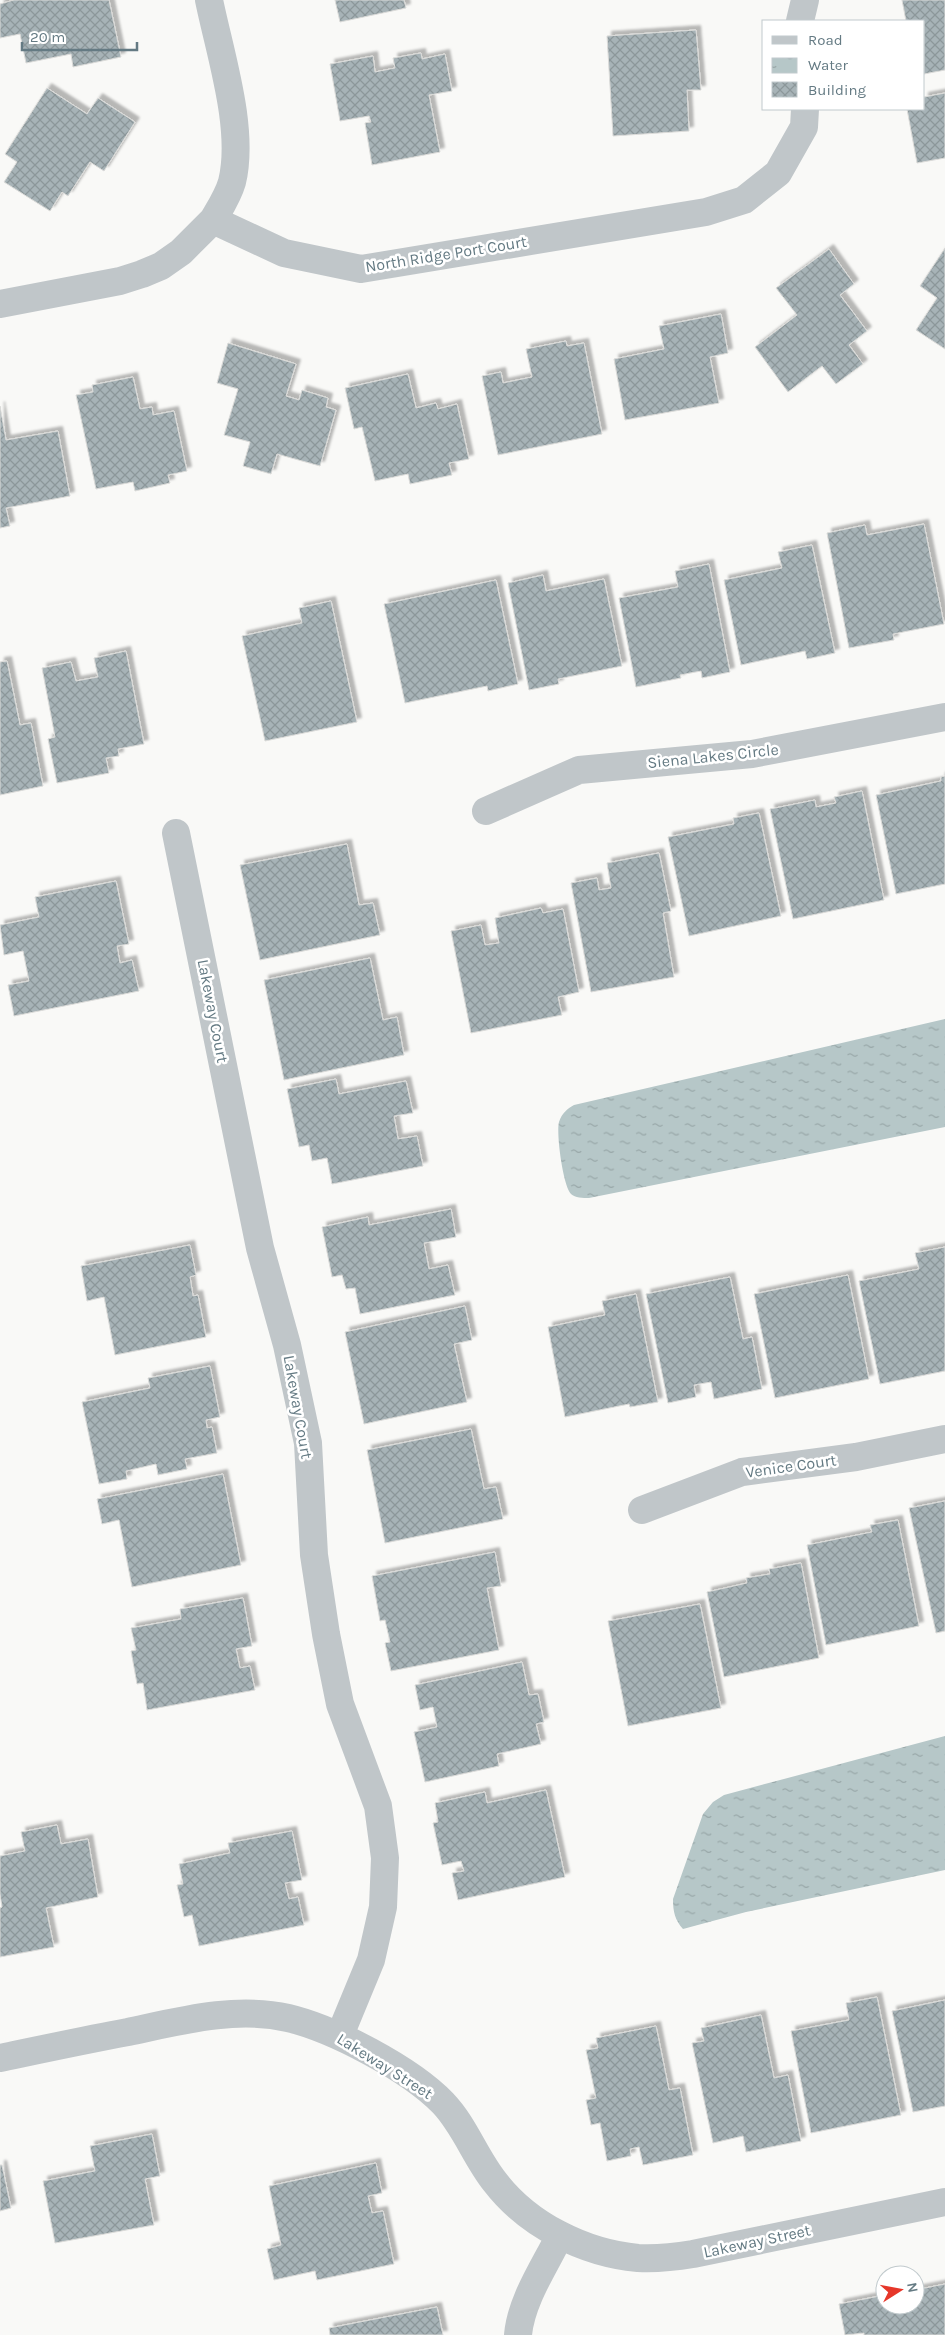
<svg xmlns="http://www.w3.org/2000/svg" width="945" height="2335" viewBox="0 0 945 2335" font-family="Karla,sans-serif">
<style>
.water{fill:url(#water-ripples)}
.building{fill:url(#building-cross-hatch);stroke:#dbdbd9;filter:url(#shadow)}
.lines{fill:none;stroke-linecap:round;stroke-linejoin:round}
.minor{stroke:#c0c6c9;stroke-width:28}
.labels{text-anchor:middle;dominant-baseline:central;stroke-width:5;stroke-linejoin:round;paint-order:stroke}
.street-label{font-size:16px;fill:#647a83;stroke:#fff}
</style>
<defs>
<pattern id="water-ripples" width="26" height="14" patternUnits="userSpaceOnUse" patternTransform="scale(1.25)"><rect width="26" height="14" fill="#b6c7c8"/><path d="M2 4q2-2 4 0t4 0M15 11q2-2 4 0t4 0" fill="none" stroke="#98a7a8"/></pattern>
<pattern id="building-cross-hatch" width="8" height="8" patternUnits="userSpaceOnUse" patternTransform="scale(1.25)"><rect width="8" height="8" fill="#a7b3b7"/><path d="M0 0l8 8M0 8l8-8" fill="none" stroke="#8c979a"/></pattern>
<filter id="shadow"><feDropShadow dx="4.5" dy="-4.5" stdDeviation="1" flood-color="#0004"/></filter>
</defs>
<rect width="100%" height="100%" fill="#f9f9f7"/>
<path class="water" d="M945 1019V1127L589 1198C583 1198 575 1198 571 1194 563 1186 556 1133 559 1122 562 1113 567 1109 574 1105Z
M945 1736V1870L746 1912 683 1929C675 1920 673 1912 673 1899L703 1814 713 1802 724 1795Z"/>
<path class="building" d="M14 0H109L121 57 73 67 71 54 26 63 20 34 0 38V4Z
M335 0H404L406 8 340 22Z
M902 0H945V70L924 74V21H906Z
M696 30 701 90H687L689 131 613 136 607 36Z
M421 53 422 59 445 54 452 91 429 95 440 152 372 165 365 123 371 122 369 116 340 121 330 64 373 56 375 72 395 68 393 58Z
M47 88 87 114 98 98 135 122 104 171 90 162 68 196 62 192 50 211 4 182 17 162 5 154Z
M945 93V158L917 163 907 109H924V97Z
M945 248V349L916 330 937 298 920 286Z
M829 249 854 284 840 295 867 331 849 345 863 364 836 384 822 366 788 392 755 347 797 315 776 288Z
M721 314 728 353 710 357 719 403 625 420 614 359 664 349 659 326Z
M566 341 567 346 584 343 602 434 498 455 482 376 501 372 503 383 532 377 526 349Z
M228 343 296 364 286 396 299 400 302 390 328 398 326 407 336 410 320 466 277 454 271 474 243 466 250 442 224 435 238 389 217 383Z
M408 374 416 408 436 403 438 409 457 404 469 459 449 463 452 475 410 484 408 474 375 481 362 427 354 429 345 388Z
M133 377 140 409 152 407 153 415 174 411 187 471 168 475 170 483 135 491 133 482 96 489 76 395 93 392 92 385Z
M0 406 6 440 58 431 70 496 6 508 10 526 0 528Z
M924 524 944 624 893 634 894 640 849 648 827 533 865 525 867 535Z
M812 545 835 653 807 659 805 651 741 665 724 580 782 568 778 552Z
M709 564 730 672 702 678 701 671 680 675 681 678 636 687 619 598 678 587 675 571Z
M543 575 546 591 604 579 622 666 558 679 559 684 529 690 508 583Z
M496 580 518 684 488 691 487 686 405 703 384 604Z
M331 601 357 722 265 741 242 636 302 623 299 608Z
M126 651 144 744 118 749 119 756 106 758 109 773 57 783 48 739 55 737 42 668 71 662 76 681 98 677 94 658Z
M7 661 20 725 31 723 43 786 0 795V662Z
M945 776V884L896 894 876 795 941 781V777Z
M862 791 884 900 793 919 770 809 815 800 816 807 836 803 834 797Z
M759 813 781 916 689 936 668 837 734 824 733 818Z
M347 844 359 905 373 903 380 935 260 960 240 865Z
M659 853 671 911 663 913 674 977 591 992 571 883 597 878 599 890 611 888 607 863Z
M116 881 129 944 117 946 120 963 132 960 139 991 14 1016 8 985 29 981 23 951 4 955 0 925 39 917 35 897Z
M541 908 543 913 563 909 579 992 558 997 562 1015 471 1033 451 931 481 925 485 945 499 943 495 918Z
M370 958 383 1020 397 1017 404 1055 284 1080 264 980Z
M336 1079 339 1094 406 1081 413 1113 394 1116 398 1139 417 1136 423 1166 332 1184 327 1158 312 1161 309 1145 299 1147 287 1089Z
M451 1209 456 1237 424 1243 429 1269 448 1265 455 1295 360 1314 355 1288 346 1289 342 1275 332 1277 322 1227 368 1217 369 1225Z
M190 1245 196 1275 190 1277 193 1296 198 1295 206 1337 115 1355 104 1297 87 1301 81 1266Z
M945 1247V1371L880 1384 859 1281 919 1269 915 1253Z
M848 1275 869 1379 775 1398 754 1294Z
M730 1277 743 1339 752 1337 762 1389 714 1399 711 1382 694 1385 696 1397 668 1403 646 1294Z
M636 1294 658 1402 630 1407 629 1404 565 1417 548 1327 605 1315 602 1301Z
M465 1306 472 1340 454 1344 467 1402 364 1424 345 1332Z
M210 1366 220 1417 206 1420 207 1428 212 1427 217 1453 185 1459 187 1469 158 1475 156 1464 126 1471 127 1479 99 1484 82 1402 150 1388 148 1378Z
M471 1429 484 1489 496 1487 503 1519 385 1543 367 1450Z
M223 1474 241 1565 132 1587 119 1520 102 1524 97 1499Z
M945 1501V1631L936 1633 909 1508Z
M898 1520 919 1626 826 1645 807 1545 872 1532 870 1525Z
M495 1552 501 1586 487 1588 499 1650 391 1671 385 1643 390 1642 385 1620 380 1621 372 1576Z
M801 1563 819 1658 724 1677 707 1592 747 1583 746 1578 770 1574 769 1569Z
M243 1598 252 1646 236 1649 240 1668 250 1666 255 1690 147 1710 143 1683 137 1684 131 1651 136 1650 131 1628 181 1619 180 1609Z
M700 1604 721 1708 628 1726 608 1621Z
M522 1662 529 1695 538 1694 544 1722 536 1724 541 1744 497 1754 499 1766 425 1782 414 1732 437 1727 433 1707 420 1710 415 1685Z
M546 1790 565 1877 458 1900 452 1873 464 1871 461 1861 442 1865 433 1823 438 1822 435 1803 485 1792 487 1803Z
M57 1825 61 1844 88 1839 98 1897 46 1908 54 1947 0 1957V1908L2 1907 0 1894V1856L25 1851 21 1832Z
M292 1831 302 1880 285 1883 289 1899 298 1897 304 1925 199 1946 192 1915 184 1917 177 1885 183 1884 179 1864 230 1853 228 1843Z
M877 1997 901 2115 811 2133 791 2031 849 2020 846 2003Z
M945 2000V2106L913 2112 892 2011Z
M761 2015 774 2078 788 2075 801 2141 746 2152 743 2136 713 2143 692 2043 704 2041 701 2028Z
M656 2026 669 2090 680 2088 693 2155 643 2165 639 2147 630 2149 631 2156 607 2161 600 2123 591 2125 586 2100 596 2098 586 2050 598 2048 596 2038Z
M152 2134 160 2176 145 2179 154 2225 55 2243 43 2181 95 2171 90 2146Z
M376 2163 382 2193 368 2196 372 2213 383 2211 394 2264 317 2280 315 2271 274 2280 267 2249 281 2245 269 2186Z
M0 2165H2L11 2208 0 2211Z
M945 2284V2335H864V2333L845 2335 839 2304 885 2295V2305H915V2290Z
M437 2307 443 2335H330L329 2328Z"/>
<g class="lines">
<path class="minor" d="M209 0C220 54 245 129 232 182 228 196 220 208 213 220
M800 21 805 0
M0 304 120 281 142 274 161 266 181 252 213 220 284 253 361 269 706 212 744 200 778 173 804 127 805 109
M486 811 579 770 752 754 945 717
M176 833 260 1248 287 1345 308 1443 314 1555 326 1634 340 1704 378 1806 385 1858 383 1907 371 1960 340 2035
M642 1510 742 1472 856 1457 945 1439
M0 2058C43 2049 85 2040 128 2032 180 2021 235 2006 288 2018 334 2029 410 2069 443 2103 465 2126 475 2157 495 2182 528 2225 584 2253 638 2258 657 2259 675 2257 693 2254L945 2202
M518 2335C521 2300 545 2266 560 2235"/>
</g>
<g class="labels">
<g class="street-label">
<text transform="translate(446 254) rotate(-9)">North Ridge Port Court</text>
<text transform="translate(713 756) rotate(-6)">Siena Lakes Circle</text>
<text transform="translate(213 1011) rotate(79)">Lakeway Court</text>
<text transform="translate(298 1407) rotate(80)">Lakeway Court</text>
<text transform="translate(791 1466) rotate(-8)">Venice Court</text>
<text transform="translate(385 2066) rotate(32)">Lakeway Street</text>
<text transform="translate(757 2241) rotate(-12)">Lakeway Street</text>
</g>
</g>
<rect x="762" y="20" width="162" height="90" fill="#ffffff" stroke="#c1cacd"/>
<rect x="772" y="36" width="25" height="8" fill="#c0c6c9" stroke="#c1cacd"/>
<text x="808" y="45" font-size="15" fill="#647a83">Road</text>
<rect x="772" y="58" width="25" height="15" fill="url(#water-ripples)" stroke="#c1cacd"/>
<text x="808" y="70" font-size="15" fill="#647a83">Water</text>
<rect x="772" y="82" width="25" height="15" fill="url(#building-cross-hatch)" stroke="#c1cacd"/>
<text x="808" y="95" font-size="15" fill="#647a83">Building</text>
<g transform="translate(900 2290) rotate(79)"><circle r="24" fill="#ffffff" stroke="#c1cacd"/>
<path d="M0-4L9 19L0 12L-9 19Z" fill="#e6372a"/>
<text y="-8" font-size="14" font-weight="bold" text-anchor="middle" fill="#647a83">N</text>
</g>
<path d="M22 42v8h115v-8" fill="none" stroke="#647a83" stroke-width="2.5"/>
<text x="30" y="42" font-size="15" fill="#647a83" stroke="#ffffff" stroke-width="4" paint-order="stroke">20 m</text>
</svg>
